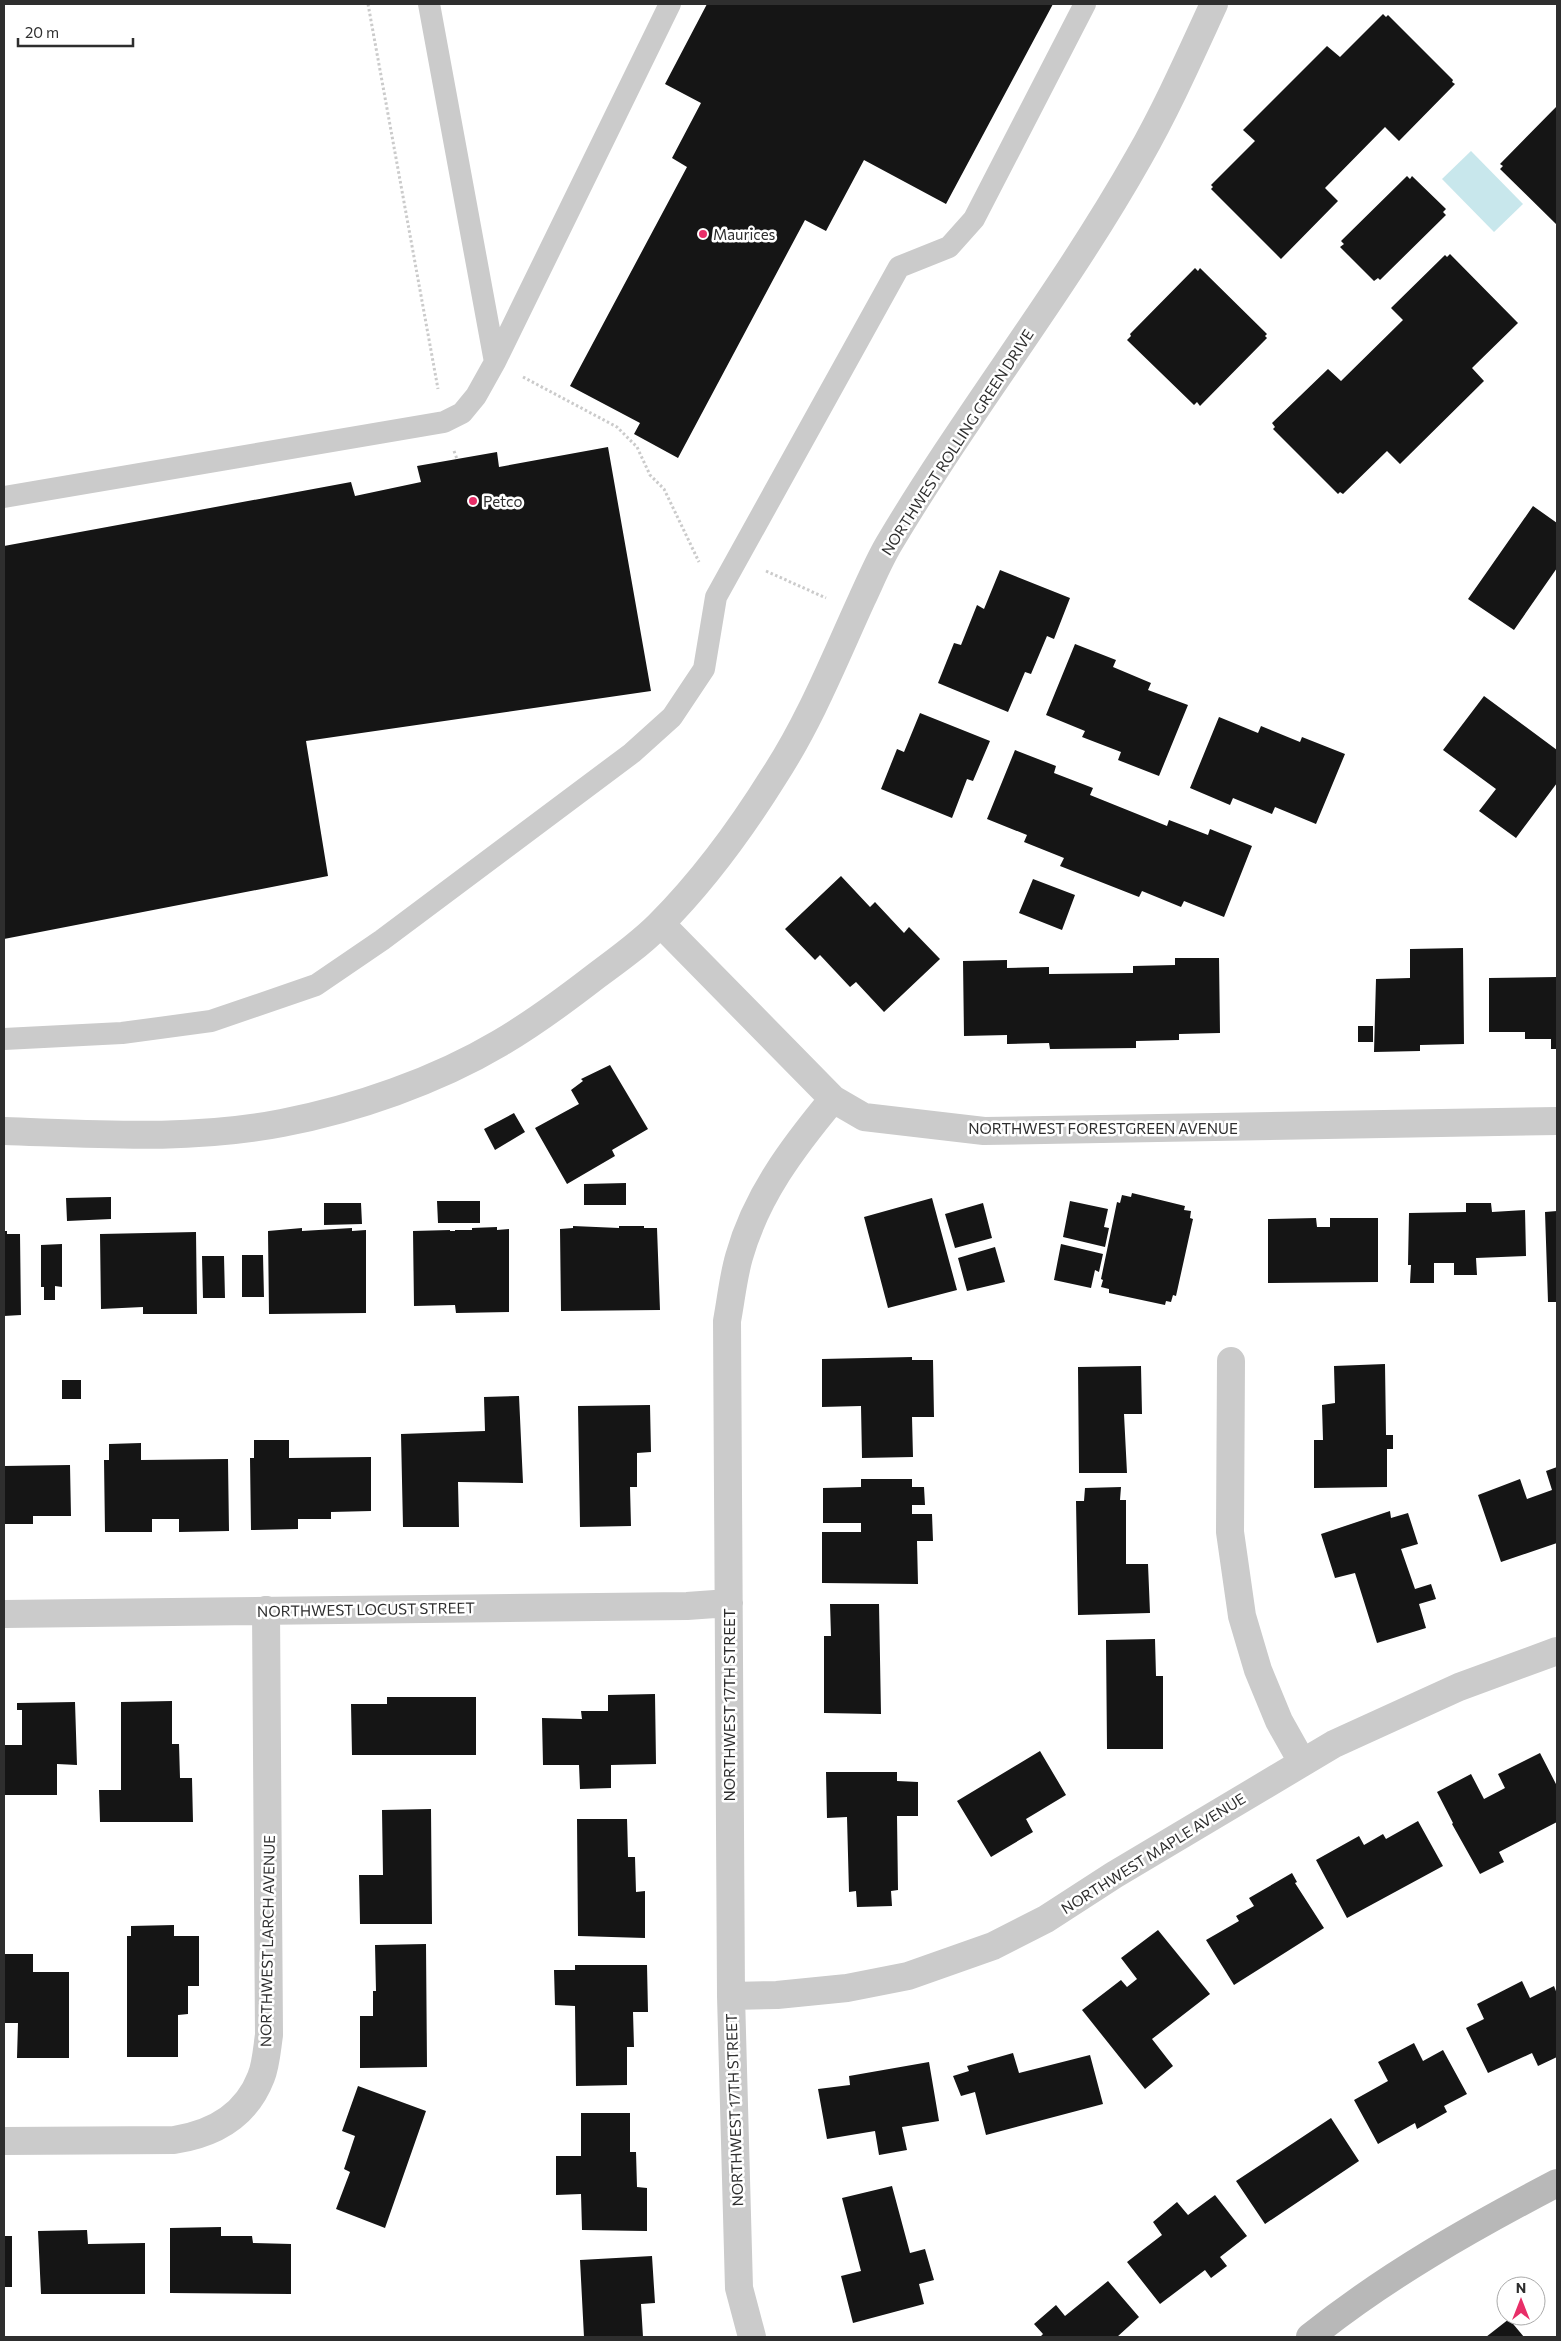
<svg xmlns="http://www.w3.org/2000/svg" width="1561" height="2341" viewBox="0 0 1561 2341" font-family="Commissioner,sans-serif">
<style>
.water{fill:#c8e7ec}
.building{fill:#151515}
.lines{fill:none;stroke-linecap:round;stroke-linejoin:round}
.path{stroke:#cbcbcb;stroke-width:3;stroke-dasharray:2.5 2.5;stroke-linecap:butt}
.lane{stroke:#cbcbcb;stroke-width:22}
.street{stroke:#cbcbcb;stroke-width:28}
.secondary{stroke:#b8b8b8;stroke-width:28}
.poi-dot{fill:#e82e68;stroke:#fff;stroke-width:2}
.labels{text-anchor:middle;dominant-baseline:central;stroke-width:5;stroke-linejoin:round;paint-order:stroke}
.poi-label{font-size:15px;fill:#2e2e2e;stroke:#fff;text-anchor:start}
.street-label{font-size:15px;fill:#2e2e2e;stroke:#fff}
</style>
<rect width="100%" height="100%" fill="#fff"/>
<path class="water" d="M1471 151 1523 204 1494 232 1442 179Z"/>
<path class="building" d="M707 4H1053L946 204 864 160 826 231 805 220 678 458 634 434 640 423 570 386 687 167 672 158 701 103 665 84Z
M1383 14 1386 17 1388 15 1453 80 1452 82 1455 84 1399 141 1385 127 1325 188 1338 201 1281 259 1211 189 1213 187 1211 185 1255 141 1243 130 1327 46 1340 57Z
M1557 106V225L1500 169 1503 166 1500 164Z
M1407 176 1410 179 1412 176 1446 209 1443 212 1446 215 1380 280 1378 278 1374 281 1340 247 1344 244 1341 241Z
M1450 254 1518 323 1472 368 1484 381 1400 464 1387 451 1343 494 1340 492 1338 494 1273 429 1275 427 1272 423 1328 369 1341 381 1403 320 1391 308 1445 255 1447 257Z
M1195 268 1198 271 1200 268 1267 334 1265 336 1267 338 1200 406 1197 402 1194 405 1127 340 1131 336 1130 334Z
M608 447 651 691 306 741 328 876 4 939V546L351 482 355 496 421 482 417 466 497 452 499 467Z
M1533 506 1557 523V568L1514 630 1468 599Z
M1000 570 1070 598 1054 639 1047 636 1031 674 1025 672 1008 712 938 683 954 643 961 645 977 605 984 609Z
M1075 644 1116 660 1113 667 1151 683 1148 690 1188 705 1159 776 1118 760 1121 752 1082 737 1085 731 1046 715Z
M1484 696 1557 750V783L1516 838 1479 811 1496 789 1443 750Z
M920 713 990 741 973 781 967 779 952 818 881 789 897 749 904 752Z
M1219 717 1258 733 1261 726 1300 742 1302 737 1345 754 1316 824 1275 807 1272 814 1233 798 1230 805 1190 788Z
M1015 750 1056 766 1054 773 1093 788 1090 795 1167 826 1169 820 1208 835 1210 829 1252 846 1224 917 1184 901 1181 907 1142 891 1139 897 1060 866 1064 858 1024 842 1027 835 987 819Z
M841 876 870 907 875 902 904 933 909 927 940 959 884 1012 856 982 850 987 820 955 815 960 785 929Z
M1033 879 1075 895 1062 930 1019 913Z
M1463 948 1464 1044 1420 1045V1051L1374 1052 1376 979 1410 978V949Z
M1175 958H1219L1220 1033 1179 1034V1040L1136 1041V1048L1050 1049 1049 1043 1007 1044V1035L964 1036 963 961 1007 960V968L1049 967V974L1133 973V966L1175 965Z
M1557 977V1049H1551V1039H1525V1032H1489V978Z
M1358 1026H1373V1042H1358Z
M610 1065 648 1129 612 1150 615 1156 567 1184 535 1128 579 1104 571 1090 583 1081 581 1079Z
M514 1113 525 1132 495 1150 484 1129Z
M626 1183V1205H584V1184Z
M1132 1193 1185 1206 1184 1210 1191 1211 1190 1218 1193 1219 1176 1296 1173 1295 1171 1302 1166 1301 1165 1305 1109 1293V1289L1101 1287 1103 1280 1101 1279 1117 1202 1120 1203 1122 1195 1131 1197Z
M111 1197V1219L67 1221 66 1198Z
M932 1198 957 1290 888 1308 864 1217Z
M437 1201H480V1223H438Z
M1070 1201 1108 1209 1104 1227 1109 1228 1105 1247 1063 1237Z
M324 1203H361L362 1224 324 1225Z
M983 1203 992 1238 955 1248 945 1214Z
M1466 1203H1491L1492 1212 1525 1210 1526 1256 1476 1258 1477 1275H1454V1263H1434V1283H1410L1411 1265H1408L1409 1213 1466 1212Z
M1557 1211V1302H1548L1545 1212Z
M1316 1218 1317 1227H1330V1218H1378V1282L1268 1283V1219Z
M573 1226 619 1228V1226H644V1228H657L660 1310 561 1311 560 1229 573 1228Z
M497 1227V1230L509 1229V1312L456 1313 455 1305 414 1306 413 1231 450 1230V1231H455V1230H472V1228Z
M302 1228V1231L352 1228V1231L366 1230V1313L269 1314 268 1231Z
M4 1231H7V1234H20L21 1315 4 1316Z
M196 1232 197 1314H143V1307L101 1309 100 1234Z
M62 1244V1287L55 1286V1300H44V1287H41V1245Z
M1061 1244 1103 1254 1099 1272 1095 1270 1091 1288 1054 1280Z
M995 1247 1005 1282 967 1291 958 1258Z
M242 1255H263L264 1297H242Z
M202 1256H224L225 1298H203Z
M912 1357V1360H933L934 1417H912L913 1457 862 1458 861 1406 822 1407V1359Z
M1385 1364 1386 1435H1393V1449H1387V1487L1314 1488V1440H1323L1322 1405 1335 1403 1334 1366Z
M1141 1366 1142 1414H1124L1127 1473H1079L1078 1367Z
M62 1380H81V1399H62Z
M519 1396 523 1483 458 1482 459 1527H403L401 1434 485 1431 484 1397Z
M650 1405 651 1452 637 1453V1487H630L631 1526 580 1527 578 1406Z
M254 1440H289V1458L371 1457V1511L331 1512V1519H298V1529L251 1530 250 1458H254Z
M141 1443V1460L228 1459 229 1531 179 1532V1519H152V1532H105L104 1460H109V1444Z
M70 1465 71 1516H33V1524H4V1466Z
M1557 1467V1543L1501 1562 1478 1495 1520 1479 1527 1499 1552 1490 1546 1471Z
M861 1479H912V1487H924L925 1505H912V1514H932L933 1541H917L918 1584 822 1583V1532H861V1523H823V1488L861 1487Z
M1121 1487 1120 1500H1126V1564H1148L1150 1613 1078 1615 1076 1501H1084L1085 1488Z
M1390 1511 1391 1518 1408 1513 1418 1544 1401 1549 1415 1589 1431 1584 1436 1599 1419 1604 1426 1628 1377 1643 1355 1573 1335 1578 1321 1534Z
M830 1604H879L881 1714 824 1713V1636H831Z
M1155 1639 1156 1676H1163V1749H1107L1106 1640Z
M655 1694 656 1764 611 1765V1788L580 1789 579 1765H543L542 1718 582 1719 581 1711H608V1695Z
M387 1697H476V1755H352L351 1704H387Z
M172 1701V1744H179L180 1778H192L193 1822H100L99 1790H121V1702Z
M75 1702 77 1765 57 1764V1795H4V1745H22V1710H17V1703Z
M1040 1751 1066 1795 1026 1819 1033 1832 991 1857 957 1801Z
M1540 1753 1557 1786V1822L1499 1852 1504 1862 1480 1874 1452 1824 1453 1823 1437 1792 1471 1774 1484 1799 1505 1788 1498 1774Z
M826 1772H897V1781L918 1782V1816H897L898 1890 891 1891 892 1906 857 1907 856 1891 849 1892 847 1817 827 1818Z
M431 1809 432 1924H360L359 1875H383L382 1810Z
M577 1819H627L628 1857H635L636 1892 645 1891V1938L578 1936Z
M1418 1821 1443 1866 1347 1918 1316 1860 1359 1836 1364 1845 1383 1834 1386 1839Z
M1292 1873 1297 1882 1295 1883 1324 1928 1234 1985 1206 1940 1239 1921 1236 1916 1254 1906 1249 1898Z
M174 1925V1936H199V1986H188V2014L178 2015V2057H127V1936H131V1926Z
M1158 1930 1210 1994 1152 2039 1173 2066 1145 2089 1082 2010 1121 1980 1127 1987 1137 1979 1121 1958Z
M426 1944 427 2067 360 2068V2016H373V1991H376L375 1945Z
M4 1954H33V1972H69V2058H17L18 2023H4Z
M575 1965H647L648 2012H633L634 2047H627V2085L576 2086 575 2006 555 2005 554 1970H575Z
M1522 1981 1530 1998 1554 1986 1557 1994V2057L1538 2066 1532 2053 1488 2073 1466 2028 1484 2019 1477 2004Z
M1414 2043 1423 2061 1443 2050 1467 2094 1444 2106 1447 2112 1417 2129 1415 2123 1378 2144 1354 2100 1388 2081 1378 2062Z
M1013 2053 1019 2073 1090 2055 1103 2104 986 2135 975 2092 961 2096 953 2076 969 2071 967 2066Z
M929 2062 939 2121 902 2127 907 2150 879 2155 875 2131 827 2139 818 2089 850 2085 849 2076Z
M358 2086 426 2111 385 2228 336 2209 350 2172 344 2169 355 2136 342 2131Z
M581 2113H630V2152H636L637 2187 647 2188V2231L582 2230 581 2194 556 2195V2156H581Z
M1331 2118 1359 2161 1265 2224 1236 2181Z
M892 2186 910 2253 925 2249 934 2280 919 2284 924 2304 853 2323 841 2276 861 2271 842 2198Z
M1215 2195 1247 2236 1220 2257 1227 2266 1211 2278 1205 2270 1160 2304 1127 2262 1162 2235 1153 2222 1177 2202 1188 2215Z
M221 2227V2236H252L253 2243 291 2244V2294L170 2293V2228Z
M87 2230 88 2244 145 2243V2294H41L38 2231Z
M4 2236H12V2287H4Z
M652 2256 655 2303 641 2304 643 2337H584L580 2260Z
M1108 2281 1139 2317 1117 2337H1040L1043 2334 1034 2324 1056 2305 1065 2316Z
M1509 2319 1524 2337H1486Z"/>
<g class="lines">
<path class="path" d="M368 4 438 389
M523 377 617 427 637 447 650 475 664 489 699 562
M454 451 457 459
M766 571 826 598"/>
<path class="lane" d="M429 4 495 362
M4 497 444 422 462 413 476 396 495 362 670 4
M4 1039 122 1033 211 1021 316 985 382 940 632 753 672 717 704 669 716 597 899 267 949 247 974 219 1085 4"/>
<path class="street" d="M661 924 833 1099 864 1117 984 1131 1557 1121
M4 1131C96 1134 190 1141 282 1123 355 1109 436 1081 500 1043 534 1023 565 1000 596 976 618 960 640 944 659 925 703 881 741 829 774 776 810 721 835 658 862 599 871 580 879 560 890 542 968 411 1064 290 1139 157 1167 108 1190 56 1214 4
M1231 1361 1230 1532 1242 1616 1258 1670 1279 1721 1302 1762
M4 1614 687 1606 729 1603
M731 1996 777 1995 847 1988 908 1976 993 1946 1046 1919 1114 1875 1334 1744 1459 1687 1557 1651
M4 2141 174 2140C213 2134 246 2116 261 2077 266 2065 267 2048 269 2035L266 1610
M752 2337 739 2288 731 1996 727 1321C731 1300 733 1278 739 1257 756 1196 793 1147 833 1099"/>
<path class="secondary" d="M1310 2337C1386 2276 1471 2228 1557 2183"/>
</g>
<g class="poi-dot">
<circle cx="703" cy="234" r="5"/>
<circle cx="473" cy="501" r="5"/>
</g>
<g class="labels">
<g class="poi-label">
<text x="713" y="234">Maurices</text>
<text x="483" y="501">Petco</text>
</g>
<g class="street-label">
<text transform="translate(957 442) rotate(-57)">NORTHWEST ROLLING GREEN DRIVE</text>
<text x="1103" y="1128">NORTHWEST FORESTGREEN AVENUE</text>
<text transform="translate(366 1609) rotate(-1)">NORTHWEST LOCUST STREET</text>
<text transform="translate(729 1705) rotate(-90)">NORTHWEST 17TH STREET</text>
<text transform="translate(1153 1853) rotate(-32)">NORTHWEST MAPLE AVENUE</text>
<text transform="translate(267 1941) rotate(-89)">NORTHWEST LARCH AVENUE</text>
<text transform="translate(734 2110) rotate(-92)">NORTHWEST 17TH STREET</text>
</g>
</g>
<rect width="1561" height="2341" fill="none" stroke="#2e2e2e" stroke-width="10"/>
<g transform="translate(1521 2301)"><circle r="24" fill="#ffffff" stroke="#ababab"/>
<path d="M0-4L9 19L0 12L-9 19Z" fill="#e82e68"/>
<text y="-8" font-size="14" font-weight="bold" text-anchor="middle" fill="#2e2e2e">N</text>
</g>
<path d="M18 38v8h115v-8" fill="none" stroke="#2e2e2e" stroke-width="2.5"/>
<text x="25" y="38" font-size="15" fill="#2e2e2e" stroke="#ffffff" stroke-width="4" paint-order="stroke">20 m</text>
</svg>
